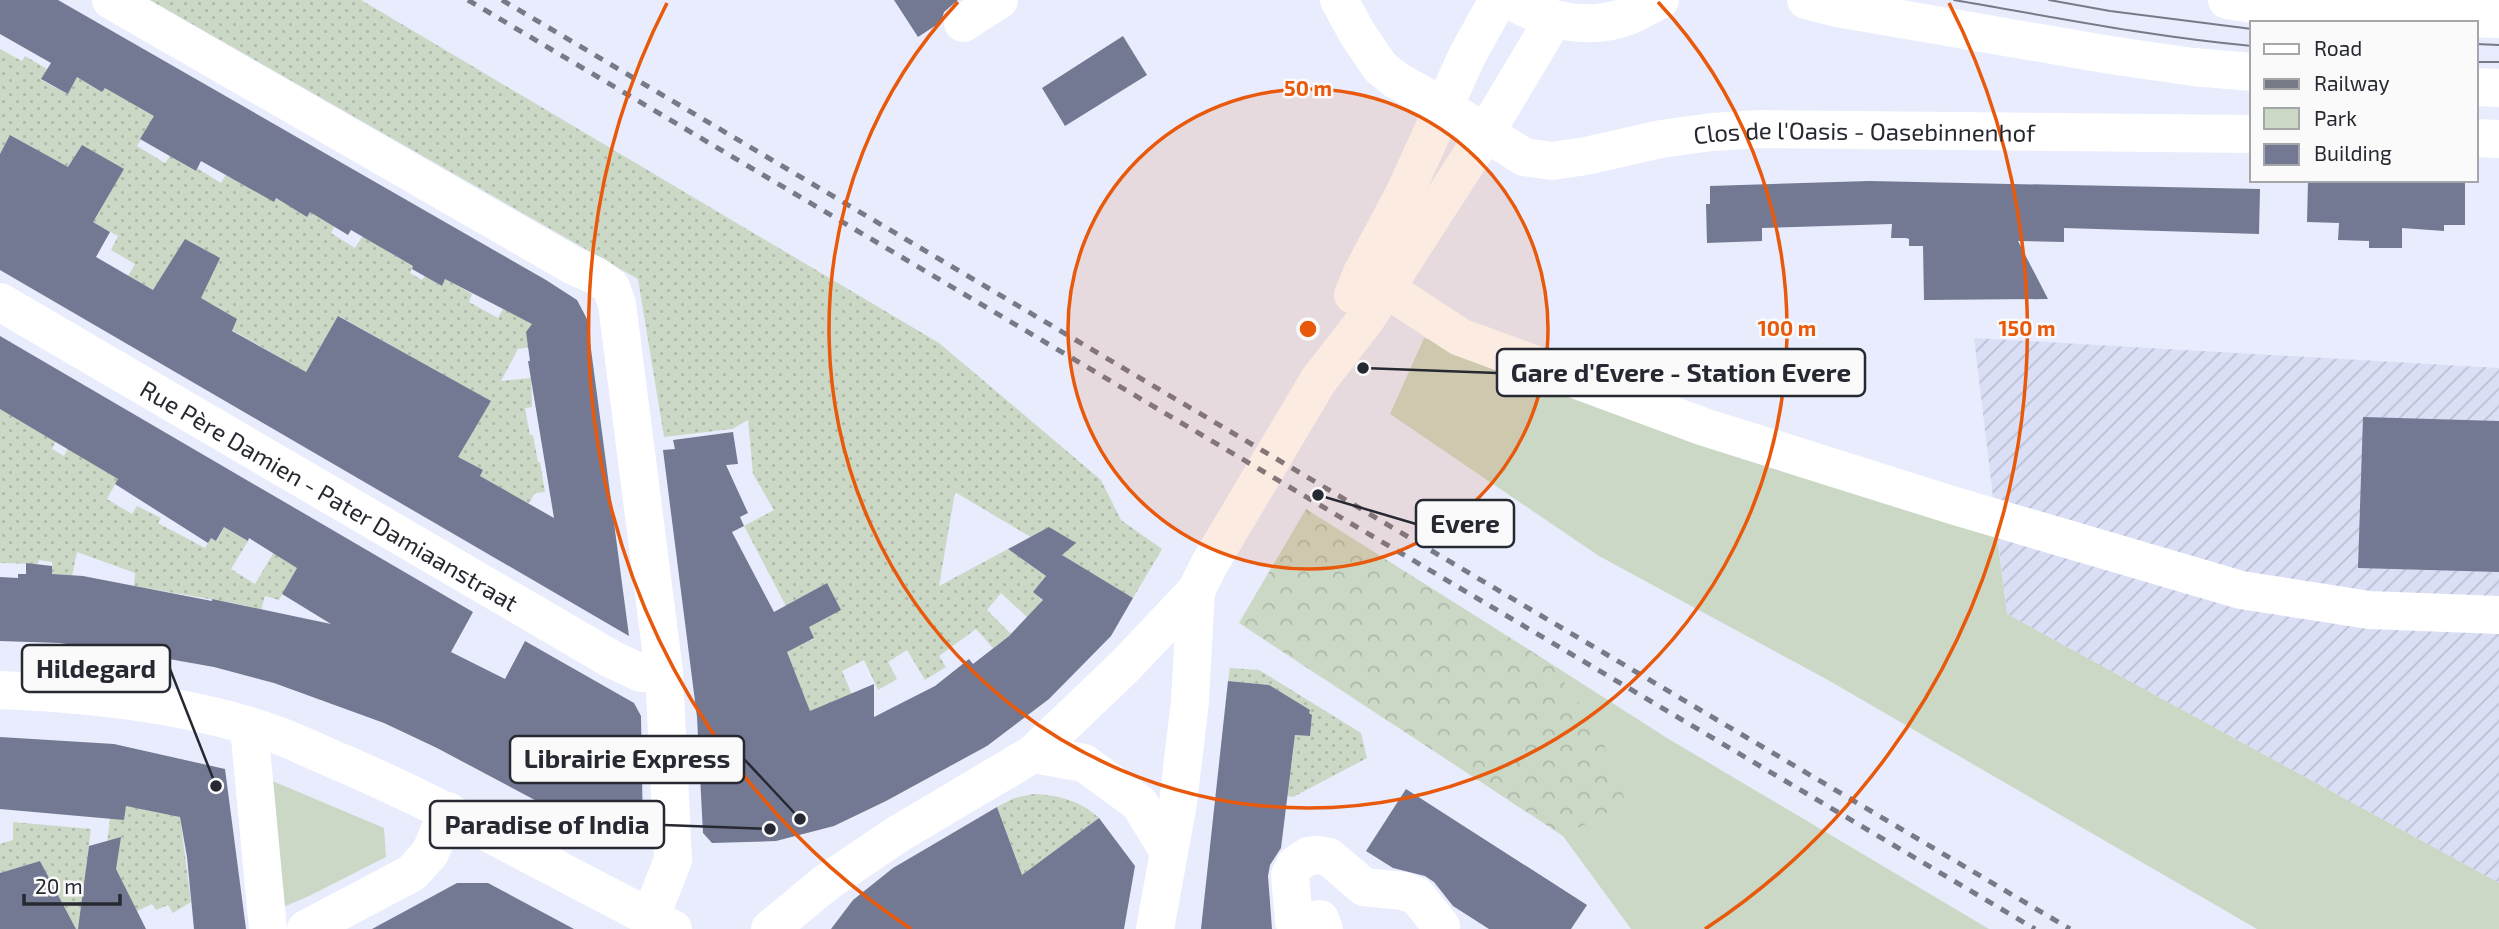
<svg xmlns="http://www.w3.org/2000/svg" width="2499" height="929" font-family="'Exo 2',sans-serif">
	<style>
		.industrial { fill: url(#industrial-furrows) }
		.green { fill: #cbd8c5 }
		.forest { fill: url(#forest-crowns) }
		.garden { fill: url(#garden-dots) }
		.building { fill: #737992 }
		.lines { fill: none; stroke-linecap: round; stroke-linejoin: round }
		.minor { stroke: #fff; stroke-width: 38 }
		.major { stroke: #fff; stroke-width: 38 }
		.tram { stroke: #777a87; stroke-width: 2 }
		.rail { stroke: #777a87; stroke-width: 5; stroke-dasharray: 9 9; stroke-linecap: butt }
		.ring { fill: none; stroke: #e8590c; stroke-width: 3.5 }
		.labels { text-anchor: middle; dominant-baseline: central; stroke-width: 5; stroke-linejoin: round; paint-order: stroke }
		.street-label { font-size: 24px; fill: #262832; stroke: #fafafa }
		.centre { fill: #e8590c; stroke: #fafafa; stroke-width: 3.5 }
		.ring-label { font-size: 21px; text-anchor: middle; font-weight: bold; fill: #e8590c; stroke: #fafafa; stroke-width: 5; stroke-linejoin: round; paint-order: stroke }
		.leader { fill: none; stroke: #262832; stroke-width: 2.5 }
		.callout-dot { fill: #262832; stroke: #fafafa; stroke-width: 2.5 }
		.callout { fill: #fafafa; stroke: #262832; stroke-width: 2.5 }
		.callout-label { font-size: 26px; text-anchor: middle; font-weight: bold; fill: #262832 }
	</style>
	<defs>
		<pattern id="industrial-furrows" width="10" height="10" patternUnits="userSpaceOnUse" patternTransform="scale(1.75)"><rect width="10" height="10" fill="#dadff5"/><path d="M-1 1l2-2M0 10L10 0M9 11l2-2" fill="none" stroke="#bbbfd2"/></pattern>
		<pattern id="forest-crowns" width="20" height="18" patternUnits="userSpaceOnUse" patternTransform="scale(1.75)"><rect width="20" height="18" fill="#cbd8c5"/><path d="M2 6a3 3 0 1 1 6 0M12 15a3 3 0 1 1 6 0" fill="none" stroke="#aeb9aa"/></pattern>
		<pattern id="garden-dots" width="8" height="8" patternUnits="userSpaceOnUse" patternTransform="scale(1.75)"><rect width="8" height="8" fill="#cbd8c5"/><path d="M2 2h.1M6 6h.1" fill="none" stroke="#aeb9aa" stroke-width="1.8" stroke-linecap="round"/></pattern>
	</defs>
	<rect width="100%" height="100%" fill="#e8ecfd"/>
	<!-- industrial -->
	<polygon class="industrial" points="1974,338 2499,368 2499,883 2007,614"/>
	<!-- green -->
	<g class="green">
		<polygon points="1424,338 1994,511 2007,614 2499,883 2499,929 2257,929 1828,680 1599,556 1390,414"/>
		<polygon points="1550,663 1667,738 1989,929 1631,929 1563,836 1625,803"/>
		<polygon points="270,780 384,828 386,857 309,896 274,911"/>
	</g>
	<!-- forest -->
	<polygon class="forest" points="1306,509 1550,663 1598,729 1626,803 1563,836 1239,623"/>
	<!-- garden -->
	<g class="garden">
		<polygon points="150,0 361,0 939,343 1101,480 1121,520 1162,549 1133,598 955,492 939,586 1008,549 1046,576 1034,592 1043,601 1027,617 1001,593 987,610 1011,634 993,648 976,629 939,656 946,667 925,680 907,650 888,662 897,679 878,690 864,660 842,671 861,716 821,739 792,666 775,674 792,636 798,646 814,639 809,627 827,583 786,606 744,526 774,510 753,474 748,420 732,429 664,437 638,279"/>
		<polygon points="0,49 22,61 25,56 47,69 41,80 68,94 77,77 102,91 105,87 155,115 137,146 165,163 170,156 195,171 197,168 221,183 236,158 252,185 307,216 313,206 338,220 331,233 355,248 365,232 391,246 388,252 413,266 410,273 422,280 425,276 441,286 445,279 472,294 469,302 498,318 503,309 533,322 544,345 518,349 501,381 531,378 532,407 525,408 530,435 533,435 538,462 540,462 545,492 535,493 523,513 504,490 480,476 483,470 455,462 490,401 339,316 299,383 281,358 232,330 236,319 212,304 204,318 159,280 153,290 128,276 135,264 111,250 118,236 93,222 0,210 35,149 11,135 0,154"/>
		<polygon points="0,398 59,435 52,449 64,456 68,448 118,479 107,499 132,514 137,506 161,518 158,523 205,548 211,538 217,541 224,527 248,541 231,569 255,584 274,552 298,566 279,600 265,596 260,615 244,605 134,586 135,573 77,552 72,576 52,574 52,562 39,560 38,564 0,563"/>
		<polygon points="1230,668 1259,670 1361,733 1367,758 1293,797 1282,795 1292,764 1295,735 1310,736 1312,715 1309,713 1309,710 1269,685 1228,681"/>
		<polygon points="113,794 180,817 191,902 173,913 168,905 156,910 152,904 99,929 76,929 40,861 0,873 0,844 13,840 13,822 91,829 86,869 106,852"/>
		<path d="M1034,794C1058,795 1081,801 1099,818L1058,849L1074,871L997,883L1006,871L1019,866L997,807L1014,798Z"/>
	</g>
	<!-- building -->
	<g class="building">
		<polygon points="0,0 58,0 546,280 577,300 587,319 629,636 0,270 0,154 10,135 68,167 82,145 124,169 93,222 110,232 96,257 153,290 185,239 220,258 201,298 237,319 232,331 306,372 338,316 491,401 458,457 483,470 480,476 554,518 528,361 530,361 526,332 532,324 445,279 442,286 412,269 413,266 351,230 348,235 310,212 307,217 276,198 274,202 201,161 196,171 140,139 154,116 105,88 102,92 77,77 68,94 41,79 51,63 0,34"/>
		<polygon points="894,0 958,0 944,12 941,22 918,37"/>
		<polygon points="1123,36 1147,75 1065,126 1042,88"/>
		<polygon points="2308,180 2465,182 2465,225 2444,225 2444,231 2402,228 2402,248 2369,248 2369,241 2338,240 2339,223 2307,222"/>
		<polygon points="1869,181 2260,189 2259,234 2064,228 2064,242 2018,241 2048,299 1924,300 1923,246 1909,246 1909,239 1906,238 1891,238 1892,224 1762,228 1762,241 1707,243 1706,204 1710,204 1710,186"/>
		<polygon points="0,336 473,612 451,652 505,679 525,641 634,703 641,716 643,834 634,828 630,835 565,816 437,748 384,723 274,683 214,667 152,656 60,643 0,641 0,577 18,578 18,574 26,574 26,563 52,566 52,574 83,576 212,601 212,599 331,624 282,594 297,568 249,538 248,541 224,527 216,541 211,538 208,543 115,484 118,479 0,409"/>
		<polygon points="2363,417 2499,421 2499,572 2358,568"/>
		<polygon points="733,432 738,464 726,465 748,513 740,517 744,526 732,532 774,612 827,583 841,610 809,627 814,638 787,652 810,711 874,684 874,717 935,686 969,659 973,664 1009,636 1043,600 1033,592 1046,576 1008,549 1049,527 1076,543 1062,555 1133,598 1111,636 1049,699 987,746 886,801 834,826 776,841 712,843 703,833 697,717 663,450 675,449 673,440"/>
		<polygon points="1228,681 1269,685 1310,710 1309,713 1312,715 1310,736 1295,735 1281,848 1270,865 1268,876 1272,929 1201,929"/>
		<polygon points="0,737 114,744 225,769 246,929 194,929 187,857 180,817 126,806 124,820 0,809"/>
		<polygon points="1406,789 1587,905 1571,929 1489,929 1453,906 1434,882 1425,876 1393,868 1366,851"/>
		<polygon points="997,807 1022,875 1099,818 1135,866 1124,929 831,929 853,900 893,868"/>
		<polygon points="121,837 116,869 146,929 78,929 89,846"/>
		<polygon points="40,861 76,929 0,929 0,873"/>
		<polygon points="457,883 488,883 574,929 372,929"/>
	</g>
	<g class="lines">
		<!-- minor -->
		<g class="minor">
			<polyline points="111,0 572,265 596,276 611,287 617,304 664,672 673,860 650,918"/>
			<path id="s1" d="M1339,0L1357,33L1380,67L1396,80L1444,107L1524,157L1552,161L1586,156L1661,139L1712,132L1760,129L2252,134"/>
			<polyline points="963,23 999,0"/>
			<polyline points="2476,138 2499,139"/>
			<polyline points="1362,273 1460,337 1704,427 1955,506 2241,590 2369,610 2499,615"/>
			<polyline points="1353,295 1362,273 1405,192 1468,54 1498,0"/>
			<path id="s2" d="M0,302L611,659L641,673L664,672"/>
			<path d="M0,690C91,694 191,704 277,735C298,743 319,753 340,762C455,811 562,874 673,929"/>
			<polyline points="249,727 268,929"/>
			<polyline points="1033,754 1084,763 1139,803 1168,850"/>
			<polyline points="1320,919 1324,929"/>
			<polyline points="1294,921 1290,875 1295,865 1308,856 1318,855 1329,857 1364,887 1403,891 1417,896 1441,926 1439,929"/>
			<polyline points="306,929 412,873 430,853 448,811"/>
			<polyline points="770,929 827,882 898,834 1033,754 1125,666 1196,591 1209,565 1318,381 1366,319 1485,134 1553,20"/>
			<polyline points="1155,929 1178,803 1190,701 1196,591"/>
		</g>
		<!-- major -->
		<g class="major">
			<path d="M1511,0C1545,22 1591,31 1631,15C1640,11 1650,5 1660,0"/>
			<polyline points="1806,0 1837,8 2110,55 2193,67 2252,72"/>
			<path d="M2227,0C2317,15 2408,17 2499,19"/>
			<polyline points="2476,87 2499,88"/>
		</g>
		<!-- tram -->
		<g class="tram">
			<path d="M1954,0C2053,17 2152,37 2252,46"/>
			<polyline points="2049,0 2110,11 2252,29"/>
			<polyline points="2476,44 2499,45"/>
			<polyline points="2476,62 2499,62"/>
		</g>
		<!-- rail -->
		<g class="rail">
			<polyline points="468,0 2035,929"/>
			<polyline points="502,0 2070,929"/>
		</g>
	</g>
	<!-- distance rings -->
	<circle cx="1308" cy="329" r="240" fill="#e8590c" fill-opacity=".12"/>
	<g class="ring">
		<circle cx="1308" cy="329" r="240"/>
		<path d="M1658 2A479 479 0 1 1 958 2"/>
		<path d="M911 929A719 719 0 0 1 667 3M1949 3A719 719 0 0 1 1705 929"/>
	</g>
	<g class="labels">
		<!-- street labels -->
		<g class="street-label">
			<text stroke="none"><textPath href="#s1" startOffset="592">Clos de l'Oasis - Oasebinnenhof</textPath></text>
			<text stroke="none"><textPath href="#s2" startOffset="382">Rue Père Damien - Pater Damiaanstraat</textPath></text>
		</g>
	</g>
	<circle cx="1308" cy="329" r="10" class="centre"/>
	<g class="ring-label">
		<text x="1308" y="96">50 m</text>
		<text x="1787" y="336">100 m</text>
		<text x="2027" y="336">150 m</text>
	</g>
	<!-- callouts -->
	<path class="leader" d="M1363 368L1497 373M1318 495L1416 524M216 786L170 669M800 819L744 759M770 829L664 825"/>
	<g class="callout-dot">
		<circle cx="1363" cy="368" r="7"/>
		<circle cx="1318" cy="495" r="7"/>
		<circle cx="216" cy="786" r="7"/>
		<circle cx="800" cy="819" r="7"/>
		<circle cx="770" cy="829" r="7"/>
	</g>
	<g class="callout">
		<rect x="1497" y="349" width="368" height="47" rx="7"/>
		<rect x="1416" y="500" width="98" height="47" rx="7"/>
		<rect x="22" y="645" width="148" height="47" rx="7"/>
		<rect x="510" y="736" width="234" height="47" rx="7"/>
		<rect x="430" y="801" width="234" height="47" rx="7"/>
	</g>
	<g class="callout-label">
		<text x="1681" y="382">Gare d'Evere - Station Evere</text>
		<text x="1465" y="533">Evere</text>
		<text x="96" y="678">Hildegard</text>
		<text x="627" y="768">Librairie Express</text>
		<text x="547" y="834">Paradise of India</text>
	</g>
	<!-- legend -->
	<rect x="2250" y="21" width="228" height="161" fill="#fafafa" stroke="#a5a6aa" stroke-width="2"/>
	<rect x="2264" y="44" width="35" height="10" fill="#ffffff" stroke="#a5a6aa" stroke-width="2"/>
	<text x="2314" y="56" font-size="21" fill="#262832">Road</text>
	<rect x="2264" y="79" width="35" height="10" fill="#777a87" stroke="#a5a6aa" stroke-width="2"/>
	<text x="2314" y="91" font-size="21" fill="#262832">Railway</text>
	<rect x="2264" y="108" width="35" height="21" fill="#cbd8c5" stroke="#a5a6aa" stroke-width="2"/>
	<text x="2314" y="126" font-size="21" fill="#262832">Park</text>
	<rect x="2264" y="144" width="35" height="21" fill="#737992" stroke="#a5a6aa" stroke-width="2"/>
	<text x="2314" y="161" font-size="21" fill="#262832">Building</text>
	<!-- scale -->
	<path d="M24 894v10h96v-10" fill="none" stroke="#262832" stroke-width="3.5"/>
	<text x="35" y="894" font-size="21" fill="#262832" stroke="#fafafa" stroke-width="5" paint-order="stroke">20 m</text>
</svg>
